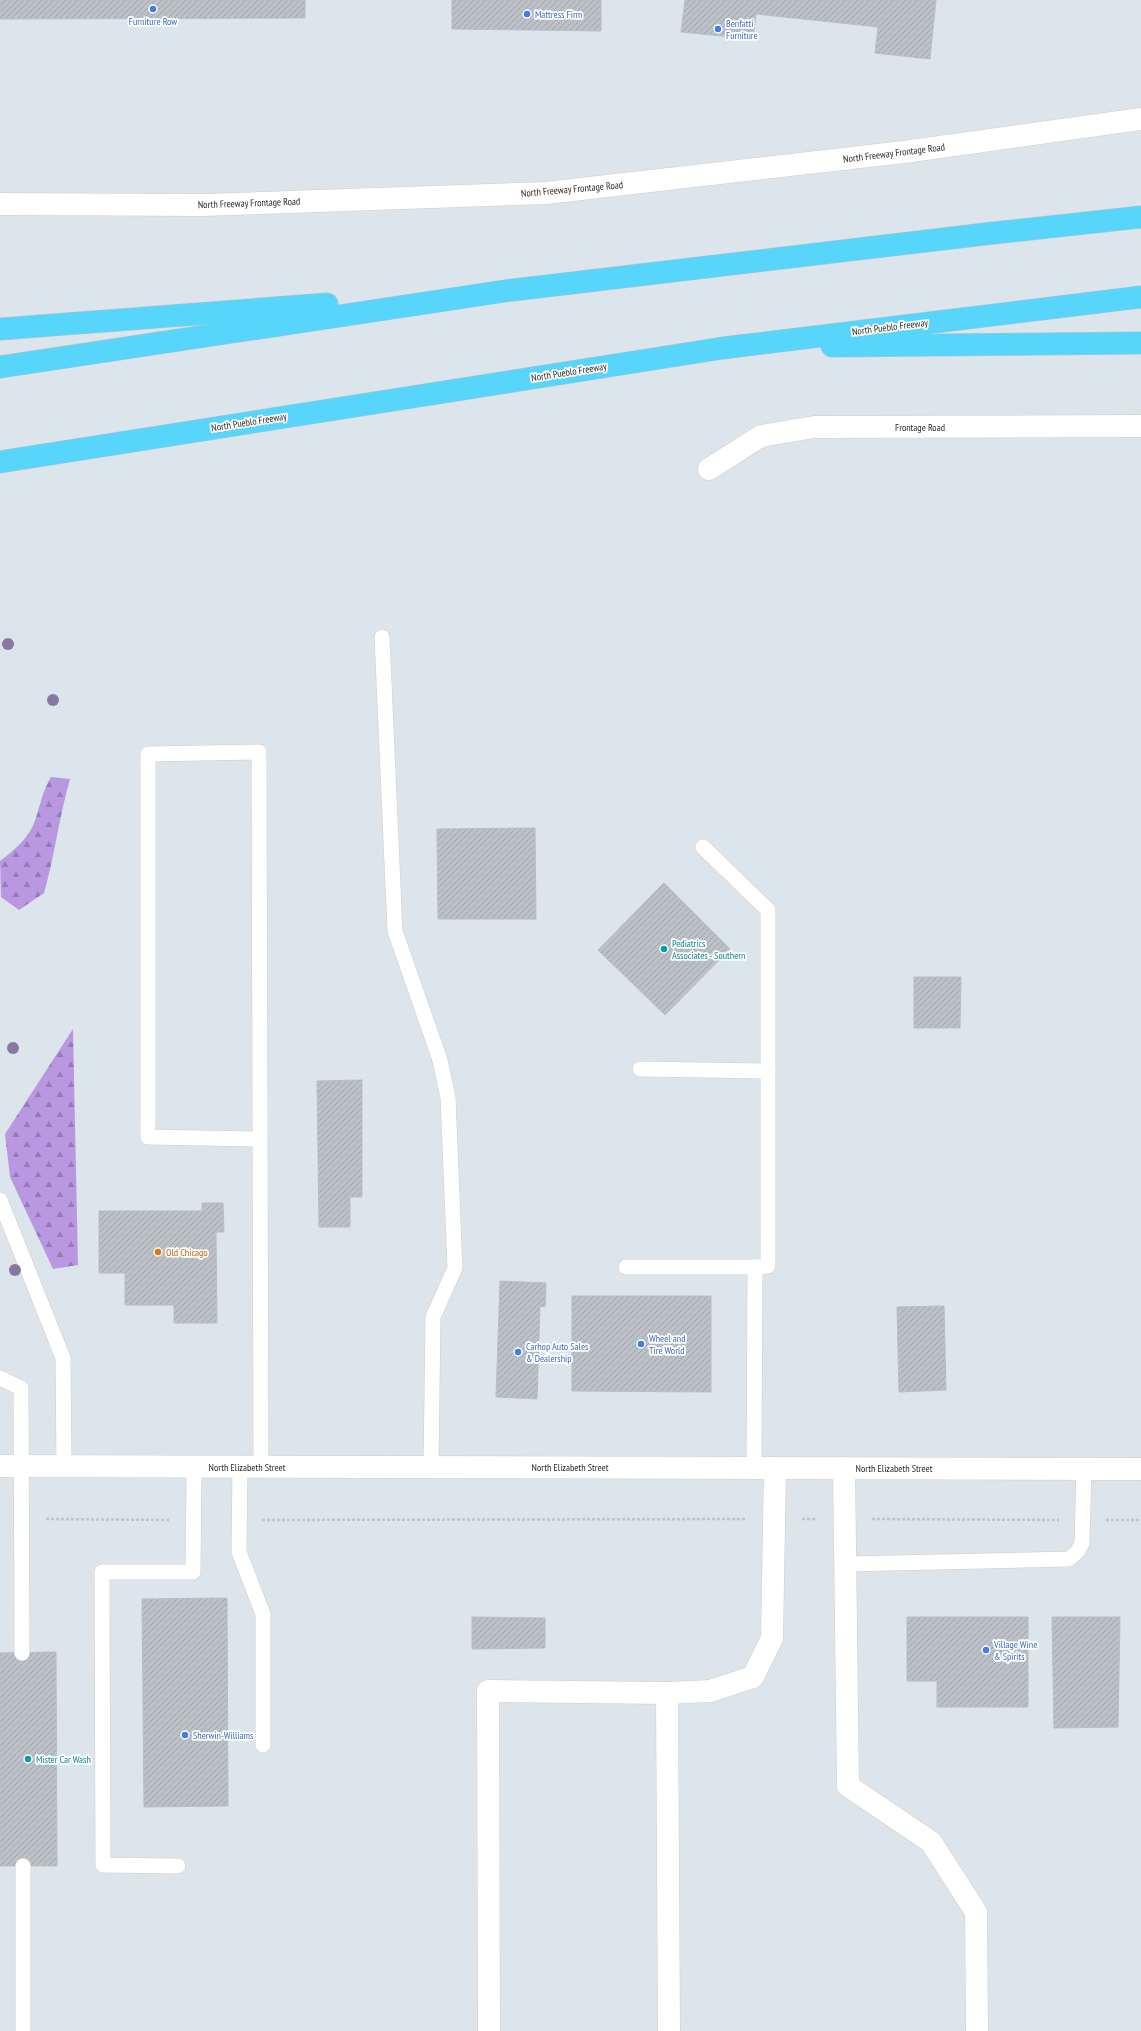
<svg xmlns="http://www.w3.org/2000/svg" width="1141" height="2031" font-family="'PT Sans Narrow',sans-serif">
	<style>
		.forest { fill: url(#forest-firs) }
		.building { fill: url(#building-hatch); stroke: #b5bfc6 }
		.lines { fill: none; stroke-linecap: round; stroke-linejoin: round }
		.service-casing { stroke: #d3cdc4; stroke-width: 16 }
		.minor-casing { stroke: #d3cdc4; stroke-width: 23 }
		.tertiary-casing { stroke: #d3cdc4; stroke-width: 23 }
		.secondary-casing { stroke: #d3cdc4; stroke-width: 23 }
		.motorway-casing { stroke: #c3c3c3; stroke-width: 23 }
		.path { stroke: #c3c3c3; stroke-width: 2.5; stroke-dasharray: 3 2; stroke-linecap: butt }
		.service { stroke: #fff; stroke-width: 15 }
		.minor { stroke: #fff; stroke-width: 22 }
		.tertiary { stroke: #fff; stroke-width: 22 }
		.secondary { stroke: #fff; stroke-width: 22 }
		.motorway { stroke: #57d5fa; stroke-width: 22 }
		.tree { fill: #8976a1 }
		.shop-dot { fill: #3f7fe0; stroke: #fff; stroke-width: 1.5 }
		.culture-dot { fill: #0f9aa8; stroke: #fff; stroke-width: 1.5 }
		.food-dot { fill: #e8710a; stroke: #fff; stroke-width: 1.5 }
		.labels { text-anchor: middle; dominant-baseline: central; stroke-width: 3.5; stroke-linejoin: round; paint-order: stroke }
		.shop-label { font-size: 10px; fill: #366cbe; stroke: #fff; text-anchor: start }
		.street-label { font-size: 10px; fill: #292929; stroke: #fff }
		.culture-label { font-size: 10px; fill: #0d838f; stroke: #fff; text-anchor: start }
		.food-label { font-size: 10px; fill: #c56008; stroke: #fff; text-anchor: start }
	</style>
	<defs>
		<pattern id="forest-firs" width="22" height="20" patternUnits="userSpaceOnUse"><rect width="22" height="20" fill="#b998e1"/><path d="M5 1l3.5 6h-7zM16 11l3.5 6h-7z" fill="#967cb6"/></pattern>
		<pattern id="building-hatch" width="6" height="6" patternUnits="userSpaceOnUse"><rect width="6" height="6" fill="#bbc1c7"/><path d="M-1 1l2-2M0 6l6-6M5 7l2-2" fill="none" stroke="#a1a6ab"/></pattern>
	</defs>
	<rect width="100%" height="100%" fill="#dbe5eb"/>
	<!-- forest -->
	<g class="forest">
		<path d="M51,777L70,779C59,817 55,855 44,893L19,910L1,897L0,861C15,850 30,837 36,818C41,802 42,793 51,777Z"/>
		<polygon points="73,1029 78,1265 53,1269 10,1177 5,1134"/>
	</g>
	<!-- building -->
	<g class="building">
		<polygon points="0,0 305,0 305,18 0,19"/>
		<polygon points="452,0 601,0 601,31 452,29"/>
		<polygon points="685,0 936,0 930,59 875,53 878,27 756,14 753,39 681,32"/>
		<polygon points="535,828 536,919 438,919 437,829"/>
		<polygon points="664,883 730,949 665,1015 598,950"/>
		<polygon points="914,977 961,977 960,1028 914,1028"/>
		<polygon points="362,1080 362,1197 350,1197 350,1227 319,1227 317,1081"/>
		<polygon points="202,1203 223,1203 224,1232 216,1232 217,1323 174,1323 174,1305 125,1305 125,1273 99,1273 99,1211 202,1211"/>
		<polygon points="500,1281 546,1283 545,1307 540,1306 537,1399 496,1397"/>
		<polygon points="572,1296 711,1296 711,1392 572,1391"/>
		<polygon points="944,1306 946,1390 899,1392 897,1307"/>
		<polygon points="227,1598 228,1806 144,1807 142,1599"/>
		<polygon points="472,1617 545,1618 545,1648 472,1649"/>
		<polygon points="907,1617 1028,1617 1028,1707 937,1707 937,1681 907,1681"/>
		<polygon points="1052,1617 1120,1617 1118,1727 1054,1728"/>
		<polygon points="56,1652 57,1866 0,1866 0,1653"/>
	</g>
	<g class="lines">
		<defs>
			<g id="service">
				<polyline points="382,637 395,931 440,1060 448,1098 455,1268 433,1317 431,1467"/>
				<polyline points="703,847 768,910 768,1266 755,1267 754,1468"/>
				<polyline points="640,1069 768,1071"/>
				<polyline points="260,1139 148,1137 148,754 259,752 261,1466"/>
				<polyline points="0,1200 63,1358 64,1466"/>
				<polyline points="626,1267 755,1267"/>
				<polyline points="0,1378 21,1388 22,1653"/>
				<polyline points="240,1467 239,1552 263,1614 263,1745"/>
				<polyline points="845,1564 1069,1559 1078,1551 1082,1543 1084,1469"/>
				<polyline points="178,1866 103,1865 102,1572 193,1572 194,1467"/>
				<polyline points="23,2031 23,1866"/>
			</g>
			<g id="minor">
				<polyline points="709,469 761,436 814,427 1141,426"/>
				<polyline points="844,1468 848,1786 931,1842 976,1912 977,2031"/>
				<polyline points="667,1693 669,2031"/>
				<polyline points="489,2031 488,1691 667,1693 710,1691 753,1677 772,1638 775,1468"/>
			</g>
			<polyline id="tertiary" points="0,204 204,205 546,193 904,152 1141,119"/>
			<polyline id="secondary" points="0,1466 1141,1469"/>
			<g id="motorway">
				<polyline points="0,329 327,304"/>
				<polyline points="832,346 1141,343"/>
				<polyline points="0,367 505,291 985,234 1141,217"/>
				<polyline points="0,462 723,348 1141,297"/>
			</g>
		</defs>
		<!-- service casing -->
		<use href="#service" class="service-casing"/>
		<!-- minor casing -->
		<use href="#minor" class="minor-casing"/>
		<!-- tertiary casing -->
		<use href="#tertiary" class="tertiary-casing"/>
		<!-- secondary casing -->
		<use href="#secondary" class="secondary-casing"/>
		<!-- motorway casing -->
		<use href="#motorway" class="motorway-casing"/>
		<!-- path -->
		<g class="path">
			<polyline points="46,1519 169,1520"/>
			<polyline points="802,1519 817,1519"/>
			<polyline points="872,1519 1059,1520"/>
			<polyline points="262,1520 747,1519"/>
			<polyline points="1106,1520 1141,1520"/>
		</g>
		<!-- service -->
		<use href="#service" class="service"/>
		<!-- minor -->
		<use href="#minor" class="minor"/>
		<!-- tertiary -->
		<use href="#tertiary" class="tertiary"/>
		<!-- secondary -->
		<use href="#secondary" class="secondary"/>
		<!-- motorway -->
		<use href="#motorway" class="motorway"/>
	</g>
	<!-- trees -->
	<g class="tree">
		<circle cx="8" cy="644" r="6"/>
		<circle cx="53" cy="700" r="6"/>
		<circle cx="13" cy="1048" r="6"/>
		<circle cx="15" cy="1270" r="6"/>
	</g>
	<!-- markers -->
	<g class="shop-dot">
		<circle cx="153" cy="9" r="4"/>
		<circle cx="527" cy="14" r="4"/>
		<circle cx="718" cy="29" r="4"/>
		<circle cx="641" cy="1344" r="4"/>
		<circle cx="518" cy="1352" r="4"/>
		<circle cx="986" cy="1650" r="4"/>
		<circle cx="185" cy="1735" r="4"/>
	</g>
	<g class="culture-dot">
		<circle cx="664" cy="949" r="4"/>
		<circle cx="28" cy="1759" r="4"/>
	</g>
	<circle class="food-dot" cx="158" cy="1252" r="4"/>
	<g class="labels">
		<!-- shop labels -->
		<g class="shop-label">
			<text x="535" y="14">Mattress Firm</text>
			<text x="153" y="21" text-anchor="middle">Furniture Row</text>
			<text x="726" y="23">Benfatti<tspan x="726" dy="12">Furniture</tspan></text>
			<text x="649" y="1338">Wheel and<tspan x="649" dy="12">Tire World</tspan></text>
			<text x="526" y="1346">Carhop Auto Sales<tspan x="526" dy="12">&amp; Dealership</tspan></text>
			<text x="994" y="1644">Village Wine<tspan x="994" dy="12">&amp; Spirits</tspan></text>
			<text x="193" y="1735">Sherwin-Williams</text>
		</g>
		<!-- street labels -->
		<g class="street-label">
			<text transform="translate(894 153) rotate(-7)">North Freeway Frontage Road</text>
			<text transform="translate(572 189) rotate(-5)">North Freeway Frontage Road</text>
			<text transform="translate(249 203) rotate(-2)">North Freeway Frontage Road</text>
			<text transform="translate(890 327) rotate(-7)">North Pueblo Freeway</text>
			<text transform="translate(569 372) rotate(-9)">North Pueblo Freeway</text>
			<text transform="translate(249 422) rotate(-9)">North Pueblo Freeway</text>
			<text x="920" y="427">Frontage Road</text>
			<text x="247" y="1467">North Elizabeth Street</text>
			<text x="570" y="1467">North Elizabeth Street</text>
			<text x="894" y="1468">North Elizabeth Street</text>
		</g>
		<!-- culture labels -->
		<g class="culture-label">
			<text x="672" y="943">Pediatrics<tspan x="672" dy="12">Associates - Southern</tspan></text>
			<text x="36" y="1759">Mister Car Wash</text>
		</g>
		<!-- food labels -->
		<g class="food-label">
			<text x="166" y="1252">Old Chicago</text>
		</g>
	</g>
</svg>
